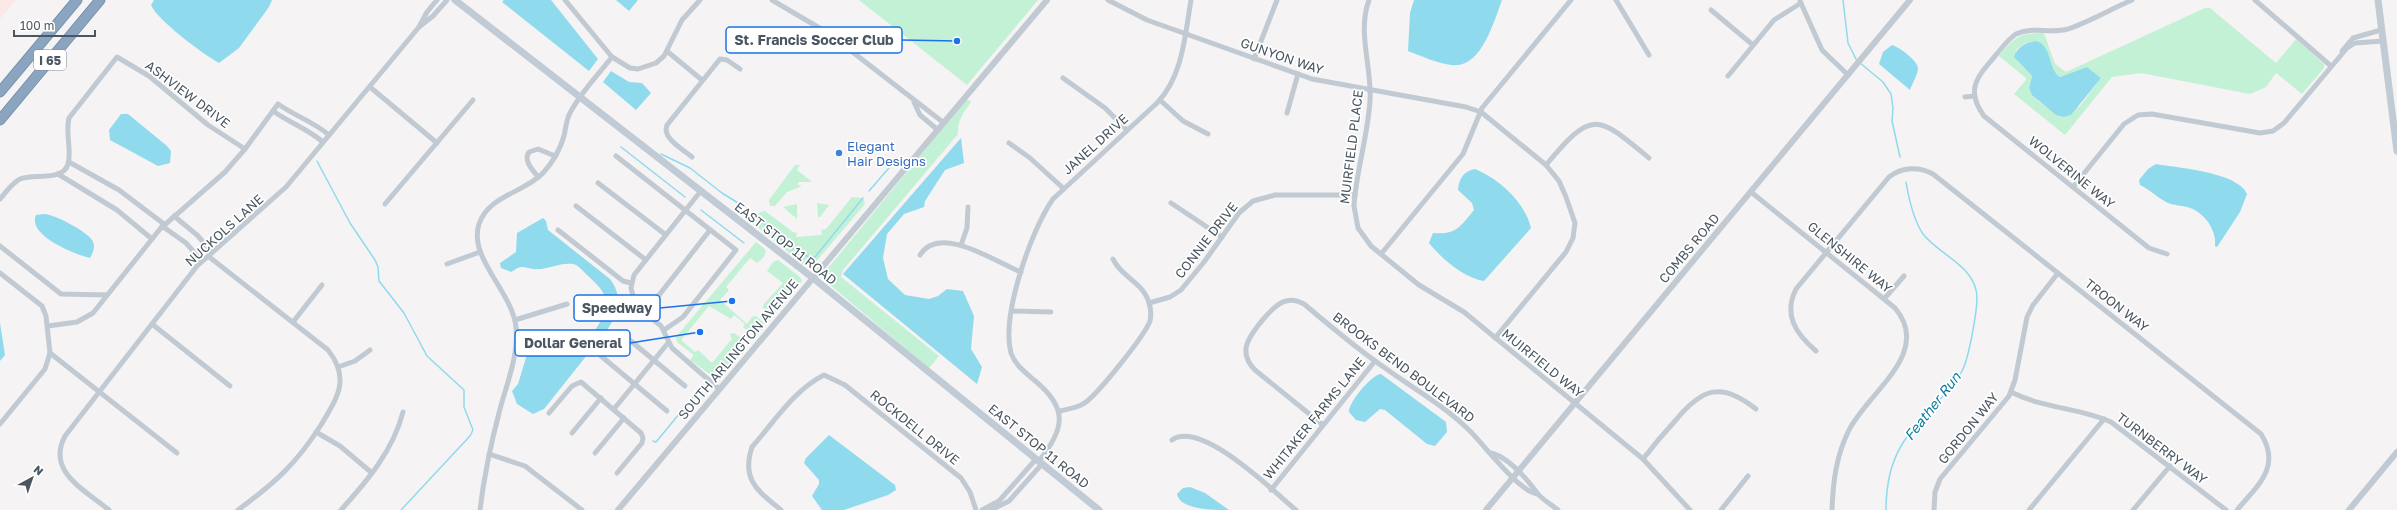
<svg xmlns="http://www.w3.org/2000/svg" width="2397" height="510" font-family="'Golos Text',sans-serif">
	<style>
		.medical { fill: #fce8e6 }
		.green { fill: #c3f1d5; fill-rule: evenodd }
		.water { fill: #90daee }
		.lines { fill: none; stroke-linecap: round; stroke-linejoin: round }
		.stream { stroke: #90daee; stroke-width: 1.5 }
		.motorway-casing { stroke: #7690ad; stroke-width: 11 }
		.minor { stroke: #c1cad2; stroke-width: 5 }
		.tertiary { stroke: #c1cad2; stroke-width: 6 }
		.secondary { stroke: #c1cbd6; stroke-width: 7 }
		.motorway { stroke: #8ba5c1; stroke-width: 9 }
		.shop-dot { fill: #3f7fe0; stroke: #fff; stroke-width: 1.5 }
		.labels { text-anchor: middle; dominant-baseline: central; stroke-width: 3.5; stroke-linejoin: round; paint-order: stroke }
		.shield { fill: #fff; stroke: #808990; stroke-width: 1 }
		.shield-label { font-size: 12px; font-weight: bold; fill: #4a5661 }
		.street-label { font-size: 13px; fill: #4a5661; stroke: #fff }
		.shop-label { font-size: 13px; fill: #366cbe; stroke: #fff; text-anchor: start }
		.water-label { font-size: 14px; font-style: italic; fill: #0c7c9b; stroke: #fff }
		.leader { fill: none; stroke: #1a73e8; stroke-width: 1.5 }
		.callout-dot { fill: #1a73e8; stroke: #fff; stroke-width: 1.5 }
		.callout { fill: #fff; stroke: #1a73e8; stroke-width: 1.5 }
		.callout-label { font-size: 14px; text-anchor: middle; font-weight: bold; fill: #4a5661 }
	</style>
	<rect width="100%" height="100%" fill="#f5f3f3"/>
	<!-- medical -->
	<polygon class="medical" points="0,0 16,0 0,19"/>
	<!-- green -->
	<g class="green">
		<polygon points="859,0 1038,0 967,85"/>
		<path d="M2205,8H2210L2276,63L2296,39L2324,64V68L2302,94L2276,73L2266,87L2250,94L2141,73L2112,77L2065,135L2014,94L2026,80V78L1999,56C2014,38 2019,33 2044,33L2055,64L2066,72ZM2036,41C2054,52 2047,67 2060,77L2087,67L2101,78L2080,106L2061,117L2038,101L2029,88L2032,76L2019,63L2016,50L2024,44Z"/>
		<path d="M967,99L971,102C964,112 957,121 958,134L843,270L841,277L939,356L929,368L829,284L824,277V273Z"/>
		<polygon points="795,165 800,165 797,170 812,182 798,182 798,185 802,186 787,192 775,206 770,206 769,200"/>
		<polygon points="852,197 863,198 865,204 814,264 804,265 756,226 755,217 760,212 765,211 793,232 797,233 796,237 822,235 821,230 826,229"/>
		<polygon points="817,203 829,205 820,217 818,217"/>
		<polygon points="797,204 797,219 783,207"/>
		<path d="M756,242L766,250L764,257L757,263L750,258L726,287L729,290L720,300L747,324L752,317L756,316L764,323L763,329C755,334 750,334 743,327L745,324L734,315L731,319L709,306L681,340L695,352L698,350L712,363L732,339L730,334L733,333C737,335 743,337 744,343C746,353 723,374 715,378L690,360L694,355L677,342L676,337Z"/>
		<polygon points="778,260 800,277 802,281 772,315 763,308 763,305 783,283 767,271 773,262"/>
	</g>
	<!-- water -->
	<g class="water">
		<path d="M154,0H272L269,7L239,48L219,63C204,55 157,20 151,5Z"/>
		<polygon points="504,0 551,0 598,59 589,71 502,2"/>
		<polygon points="616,0 638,0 629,11"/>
		<path d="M1414,0H1502C1494,21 1481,70 1451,65C1437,63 1421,56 1408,51L1410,13Z"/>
		<path d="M2036,41C2053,46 2047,68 2060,77L2087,67L2101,78L2071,115L2063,117L2056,115L2032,95L2029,88L2032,76L2014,57C2018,46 2025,43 2036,41Z"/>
		<path d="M1892,45C1899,47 1917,60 1918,68C1918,74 1912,84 1910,90L1879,64L1883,52Z"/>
		<polygon points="611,71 629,82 642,83 651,93 636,110 603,82"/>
		<polygon points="121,114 128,114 167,146 171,151 170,163 158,166 110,140 109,130"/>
		<polygon points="961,138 964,163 945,170 925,201 924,207 904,214 887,234 883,258 888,279 905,295 929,299 938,296 947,289 963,291 974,316 971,349 982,367 977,384 843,274"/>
		<path d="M2156,164C2178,168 2238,172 2247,194L2240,212L2217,247L2215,246C2217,231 2205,213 2190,208C2182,205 2173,206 2166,202C2157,197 2150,190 2140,185L2139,180L2148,169Z"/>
		<path d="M1475,169C1499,179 1525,202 1531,228L1484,281C1464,278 1442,259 1429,243L1433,233C1456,235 1460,227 1474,210L1472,203L1458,190C1459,178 1464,171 1475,169Z"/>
		<path d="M44,214C54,214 86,231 92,240C96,246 93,253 90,258C74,254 27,235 36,215Z"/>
		<path d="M543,218L546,221L548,230L610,279C623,296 619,313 607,330L544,409L533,414L517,404L512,391L518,384L528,351C546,334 587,361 604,313C611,294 597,285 585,273C581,269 578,265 573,264C561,262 549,269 537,269C532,270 527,267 522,267C518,267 515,270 511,272L501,268L500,263L516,252L517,233Z"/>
		<polygon points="0,323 5,355 0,361"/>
		<path d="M1381,374L1446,422L1447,432L1435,446L1427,444L1385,410L1380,409L1365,422L1356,420L1349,412C1348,403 1372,374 1381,374Z"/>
		<polygon points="829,435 895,485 896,490 888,495 844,510 822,510 812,496 819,484 819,480 804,463 806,458"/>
		<path d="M1190,487L1205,493L1229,510C1213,510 1180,510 1177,494L1183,488Z"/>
	</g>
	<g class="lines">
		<!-- stream -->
		<g class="stream">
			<polyline points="1843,0 1848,43 1857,61"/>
			<polyline points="1860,63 1883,82 1891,94 1893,108 1892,121 1900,157"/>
			<polyline points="621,147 685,197"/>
			<polyline points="661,154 690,168 722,193 746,208"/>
			<polyline points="317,161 350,223 375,260 378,267 379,281 404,313 427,356 464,390 464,407 473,430 470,436 401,510"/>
			<polyline points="869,191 894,162"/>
			<polyline points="701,210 744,243"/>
			<path d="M759,218C769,230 799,259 815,257L863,198"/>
			<polyline points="653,441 656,442 703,385"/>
			<path d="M1886,510C1886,488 1890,465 1901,446C1917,418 1946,399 1962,371C1969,358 1977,312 1977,297C1976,266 1939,255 1923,234C1913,219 1909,200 1906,182"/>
		</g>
		<defs>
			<g id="motorway">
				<polyline points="0,92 77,0"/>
				<polyline points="0,120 100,0"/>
			</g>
		</defs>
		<!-- motorway casing -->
		<use href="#motorway" class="motorway-casing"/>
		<!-- minor -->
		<g class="minor">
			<polyline points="437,0 427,12 419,27 433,16 447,0"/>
			<polyline points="565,0 612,57 630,68 638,69 656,63 664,56 682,20 700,0"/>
			<polyline points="772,0 828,33 944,123"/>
			<polyline points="1108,0 1147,20 1312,79 1466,107 1481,112 1546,165 1559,181 1566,197 1575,223 1573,238 1566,252 1495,338"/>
			<path d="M1369,0C1357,32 1372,67 1370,100C1368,136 1356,171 1354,206L1358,228L1371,246L1419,285L1464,312L1643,459L1690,510"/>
			<polyline points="1616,0 1649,55"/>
			<path d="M2132,0C2111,9 2089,22 2068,29C2051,34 2032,26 2016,34C2008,39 2002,48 1995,56C1977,77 1965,90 1984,116L2149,248L2167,254"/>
			<polyline points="2255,0 2331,66"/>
			<polyline points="1800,1 1822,50 1848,75"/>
			<polyline points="1711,10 1753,45"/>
			<polyline points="2342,51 2353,38 2381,30"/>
			<polyline points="668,52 702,80"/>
			<polyline points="1254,59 1277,0"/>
			<polyline points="1728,76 1774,20 1801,3"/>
			<polyline points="1063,78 1105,108 1127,130"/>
			<polyline points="370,87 437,143"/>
			<polyline points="1965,97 1974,96"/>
			<polyline points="1160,100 1183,121 1208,134"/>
			<polyline points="914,102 920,115 938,130"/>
			<path d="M273,111C290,123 308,129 323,142"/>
			<polyline points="1287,113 1298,74"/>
			<polyline points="1009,143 1030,158 1063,188"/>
			<polyline points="616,156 736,250 683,317 664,330"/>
			<path d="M692,157C684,150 661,138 667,125L720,59L727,60L740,69"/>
			<polyline points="69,162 119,190 164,224"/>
			<path d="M1546,165C1592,110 1596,114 1649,158"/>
			<polyline points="58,174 117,210 152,239"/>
			<path d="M538,177C533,170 523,161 529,152L538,149L555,156"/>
			<polyline points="598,183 666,235"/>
			<polyline points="2073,187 2124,124 2138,115 2152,114 2260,133 2273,131 2284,123 2347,48 2355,43 2383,41"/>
			<polyline points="700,192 634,275 631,288 635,304 661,326 672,348 718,388"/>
			<path d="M1751,192L1895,308C1933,353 1868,392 1849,430C1836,456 1833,482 1832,510"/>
			<path d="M0,199C6,192 12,183 20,179C33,173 63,182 68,164C72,150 65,133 69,118L117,57L149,76L208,125L245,149"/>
			<polyline points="1171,203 1222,237"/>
			<polyline points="385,204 473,100"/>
			<polyline points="576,206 646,260"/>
			<polyline points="174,216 197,235 212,252"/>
			<polyline points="162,226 186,243 202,261"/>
			<polyline points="558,230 623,281 631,283"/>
			<polyline points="961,245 967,228 968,207"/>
			<polyline points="0,246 61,294 107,295"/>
			<polyline points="1381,254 1463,154 1482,108 1571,0"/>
			<path d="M920,255C940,223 997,263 1021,272"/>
			<path d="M208,256L328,350C351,379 337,398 321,425C296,464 276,482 238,510"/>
			<polyline points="447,264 480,252"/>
			<polyline points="0,273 42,306 46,316 50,353 45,369 0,424"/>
			<polyline points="1884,299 1904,276"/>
			<polyline points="1149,303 1170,297 1181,290 1204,262 1239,213 1253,201 1275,195 1355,195"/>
			<polyline points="1012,311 1051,312"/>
			<polyline points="645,313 710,230"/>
			<polyline points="515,320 567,304"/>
			<polyline points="293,322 322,285"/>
			<polyline points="152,324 230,386"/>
			<path d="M48,326L77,322L93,313L160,229L225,172L245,149L278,104C295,116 314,122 329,135"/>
			<polyline points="620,332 685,386"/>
			<path d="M1816,351C1796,334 1783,315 1796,289L1889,177C1902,167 1919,166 1933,174L2261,434C2282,467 2257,486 2237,510"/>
			<polyline points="50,353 177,453"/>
			<polyline points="601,356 667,411"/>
			<polyline points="338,367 355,361 370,350"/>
			<path d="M2011,392C2044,409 2078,407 2111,422L2226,510"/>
			<polyline points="614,409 668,343"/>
			<path d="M1060,411C1067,409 1077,408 1083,404C1096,397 1145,335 1150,321C1151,316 1151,309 1149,303C1144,283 1121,277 1113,259"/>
			<polyline points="549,413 572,386 581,382 641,433 643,438 642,443 617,473"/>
			<path d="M1323,425L1255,370C1249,364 1245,357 1246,348C1248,335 1274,303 1286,301C1293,299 1298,301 1304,304C1330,326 1357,349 1385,368C1414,389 1445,406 1470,431C1484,445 1520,493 1538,494"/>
			<polyline points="316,432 340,446 372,473"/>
			<polyline points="572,433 601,398"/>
			<path d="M1172,440C1201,419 1274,492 1296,510"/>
			<polyline points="595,453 624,418"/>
			<path d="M1491,453C1510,458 1527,479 1538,494C1543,500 1552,505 1558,510"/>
			<polyline points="489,454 525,466 582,510"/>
			<path d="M1643,459C1653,446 1664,433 1675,421C1702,388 1721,381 1756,409"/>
			<path d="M1038,462C1065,429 1069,408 1034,380C1025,372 1015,365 1011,353C1001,316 1031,230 1053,199L1157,103C1183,76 1185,35 1191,0"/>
			<polyline points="1271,490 1375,361"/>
			<path d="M109,510C85,490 46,472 65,436L197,266L286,187L419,27"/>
			<path d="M341,510C367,481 393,451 403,412"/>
			<path d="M480,510C484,476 491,443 500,409C507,383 519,354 516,327C512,291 468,258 479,224C489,195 524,193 543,173C553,162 560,150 564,136C566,128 566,120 570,113C580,93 598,75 612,57"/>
			<path d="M781,510C758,491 741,480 752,447C774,422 794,390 824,375L845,385L961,478L970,492L976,510"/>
			<polyline points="982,510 999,501 1036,459"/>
			<polyline points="991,510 1009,501 1042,464"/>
			<polyline points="1721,510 1748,476"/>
			<polyline points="1934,510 1935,492 1940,479 2009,396 2015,380 2027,317 2033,305 2058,273"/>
			<polyline points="2029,510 2104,419"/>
			<polyline points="2133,510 2170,466"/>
		</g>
		<!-- tertiary -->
		<g class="tertiary">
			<polyline points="618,510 1047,0"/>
			<polyline points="1486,510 1910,0"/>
			<polyline points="2349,510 2397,452"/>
		</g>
		<!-- secondary -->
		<g class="secondary">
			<polyline points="455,0 813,278 1099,510"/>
			<polyline points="2378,0 2397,151"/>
		</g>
		<!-- motorway -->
		<use href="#motorway" class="motorway"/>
	</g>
	<!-- markers -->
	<circle class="shop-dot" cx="839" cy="153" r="4"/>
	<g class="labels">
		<!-- shield labels -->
		<rect class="shield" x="34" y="50" width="32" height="20" rx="3"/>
		<g class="shield-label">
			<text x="50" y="60">I 65</text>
		</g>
		<!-- street labels -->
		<g class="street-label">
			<text transform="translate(1282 56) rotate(19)">GUNYON WAY</text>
			<text transform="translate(188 94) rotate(37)">ASHVIEW DRIVE</text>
			<text transform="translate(1095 144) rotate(-42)">JANEL DRIVE</text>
			<text transform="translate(1351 147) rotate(-83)">MUIRFIELD PLACE</text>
			<text transform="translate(2072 172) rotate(39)">WOLVERINE WAY</text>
			<text transform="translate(224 230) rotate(-42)">NUCKOLS LANE</text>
			<text transform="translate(1206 240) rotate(-52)">CONNIE DRIVE</text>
			<text transform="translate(786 243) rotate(38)">EAST STOP 11 ROAD</text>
			<text transform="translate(1689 248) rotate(-50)">COMBS ROAD</text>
			<text transform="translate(1850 257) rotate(39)">GLENSHIRE WAY</text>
			<text transform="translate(2117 305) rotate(38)">TROON WAY</text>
			<text transform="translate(738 349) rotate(-50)">SOUTH ARLINGTON AVENUE</text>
			<text transform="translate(1543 363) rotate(39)">MUIRFIELD WAY</text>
			<text transform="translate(1404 367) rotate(37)">BROOKS BEND BOULEVARD</text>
			<text transform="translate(1314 418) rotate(-51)">WHITAKER FARMS LANE</text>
			<text transform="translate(915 427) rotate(39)">ROCKDELL DRIVE</text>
			<text transform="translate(1968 428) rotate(-51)">GORDON WAY</text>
			<text transform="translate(1039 446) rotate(39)">EAST STOP 11 ROAD</text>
			<text transform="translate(2162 448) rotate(37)">TURNBERRY WAY</text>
		</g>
		<!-- shop labels -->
		<g class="shop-label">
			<text x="847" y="146">Elegant<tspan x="847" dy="15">Hair Designs</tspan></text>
		</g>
		<!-- water labels -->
		<g class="water-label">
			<text transform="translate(1932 406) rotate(-52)">Feather Run</text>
		</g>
	</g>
	<!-- callouts -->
	<path class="leader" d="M957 41L902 40M732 301L660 308M700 332L630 343"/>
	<g class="callout-dot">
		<circle cx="957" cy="41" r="4"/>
		<circle cx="732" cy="301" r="4"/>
		<circle cx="700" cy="332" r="4"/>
	</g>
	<g class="callout">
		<rect x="726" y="27" width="176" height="26" rx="4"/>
		<rect x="574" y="295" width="86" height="26" rx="4"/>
		<rect x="515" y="330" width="115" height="26" rx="4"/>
	</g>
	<g class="callout-label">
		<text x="814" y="45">St. Francis Soccer Club</text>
		<text x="617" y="313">Speedway</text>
		<text x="573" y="348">Dollar General</text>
	</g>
	<!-- north arrow -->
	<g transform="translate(32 478) rotate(40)" stroke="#ffffff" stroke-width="3" paint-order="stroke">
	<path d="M0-3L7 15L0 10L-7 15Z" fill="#4a5661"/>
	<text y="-6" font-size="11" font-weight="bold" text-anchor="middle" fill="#4a5661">N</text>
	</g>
	<!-- scale -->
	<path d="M14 30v6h81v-6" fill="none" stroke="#4a5661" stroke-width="2"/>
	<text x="20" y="30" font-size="12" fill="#4a5661" stroke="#ffffff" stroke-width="3" paint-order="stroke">100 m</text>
</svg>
